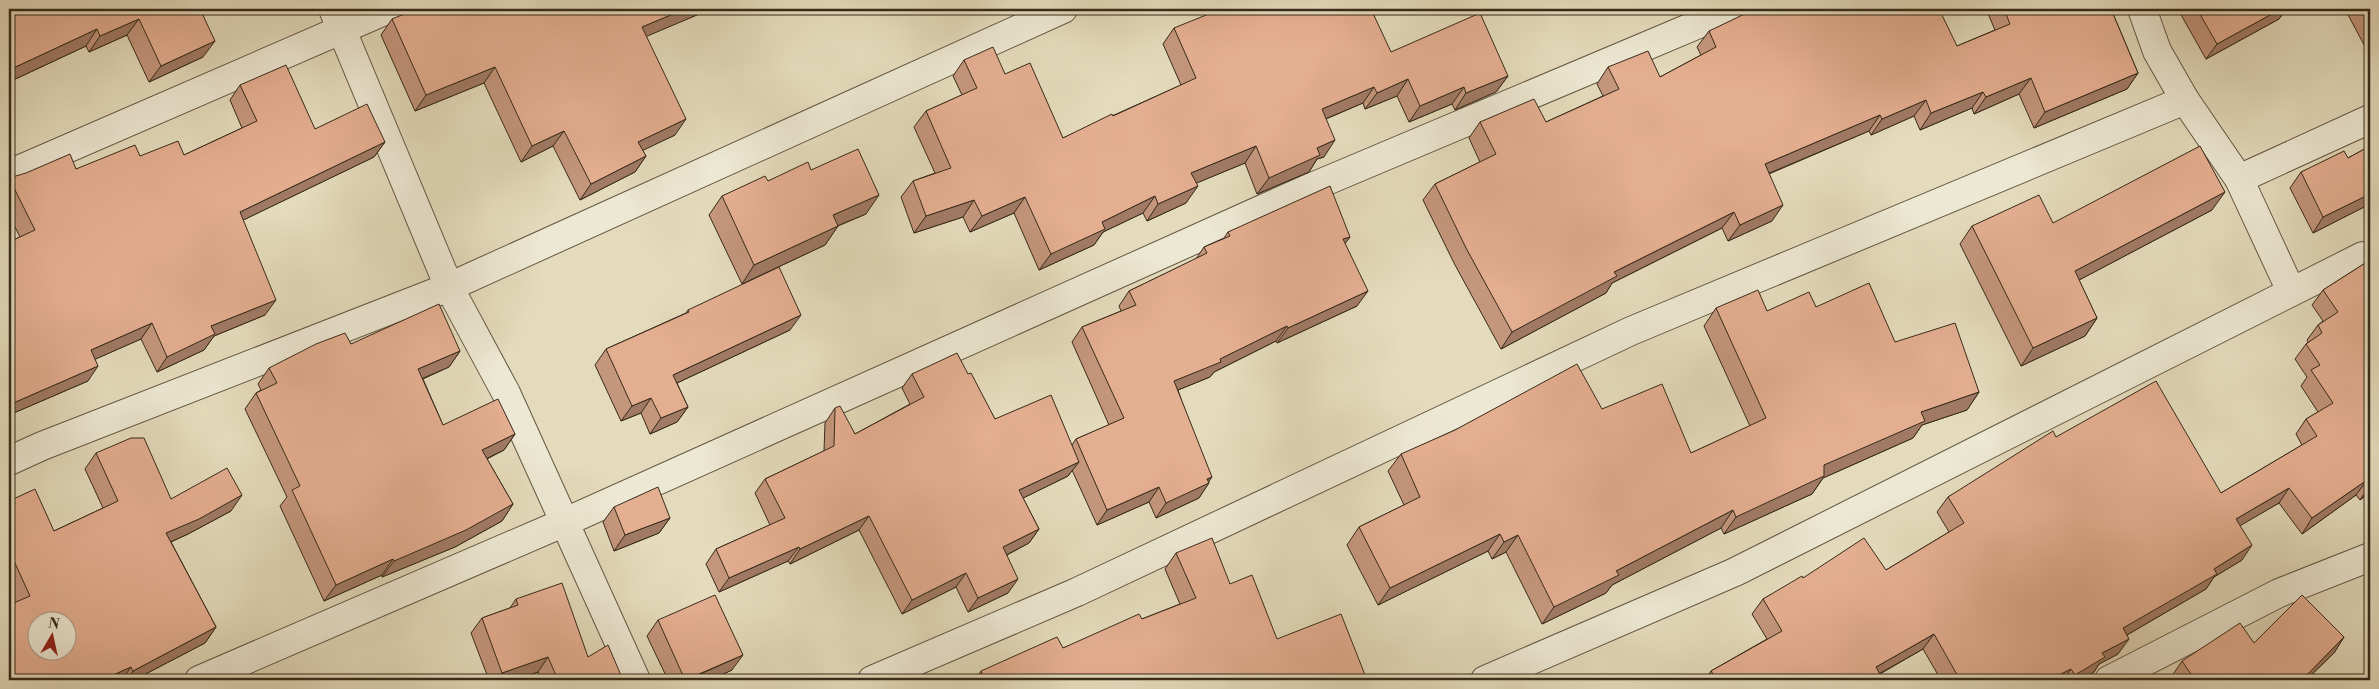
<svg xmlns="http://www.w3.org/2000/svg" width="2379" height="689" font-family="'Libre Bodoni',serif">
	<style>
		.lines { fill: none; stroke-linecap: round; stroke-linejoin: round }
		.minor-casing { stroke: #625642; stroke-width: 30 }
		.minor { stroke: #ede8d3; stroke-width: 28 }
		.wall { fill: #c4967c; stroke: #372a1a }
		.shaded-wall { fill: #a07a65; stroke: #372a1a }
		.building { fill: #e4ae90; stroke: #372a1a; fill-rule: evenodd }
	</style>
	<rect width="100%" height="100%" fill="#e4dbbc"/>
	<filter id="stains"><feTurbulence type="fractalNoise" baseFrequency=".004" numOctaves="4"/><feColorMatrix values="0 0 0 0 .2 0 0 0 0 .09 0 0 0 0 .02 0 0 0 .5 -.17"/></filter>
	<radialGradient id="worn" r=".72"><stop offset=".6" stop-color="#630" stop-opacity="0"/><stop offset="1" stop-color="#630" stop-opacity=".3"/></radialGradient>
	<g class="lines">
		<defs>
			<g id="minor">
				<polyline points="333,9 449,287 506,393 636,680"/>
				<polyline points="2142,9 2157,51 2185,100 2239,179 2291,291"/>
				<polyline points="9,174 389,9"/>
				<polyline points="2239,179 2370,119"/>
				<polyline points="9,461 42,446 449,287 1063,9"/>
				<polyline points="199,680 563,523 1305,190 1734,9"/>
				<polyline points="872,680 1077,592 1631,331 2185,100"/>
				<polyline points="1485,680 1735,572 2363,256 2370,263"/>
				<polyline points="2109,680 2279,593 2370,557"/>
			</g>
		</defs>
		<!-- minor casing -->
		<use href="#minor" class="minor-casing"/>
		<!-- minor -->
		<use href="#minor" class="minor"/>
	</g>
	<!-- wall -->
	<g class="wall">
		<polygon points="9,9 200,9 203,57 149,82 127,35 89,52 86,46 9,82"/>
		<polygon points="494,9 711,9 646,36 675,135 642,150 646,156 635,172 580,200 553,146 521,162 484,83 415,111 381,35 392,19 445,10 489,11"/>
		<polygon points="1986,9 2111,9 2138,73 2127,89 2034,128 2019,94 1974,114 1972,108 1920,130 1914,116 1871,135 1869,131 1769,174 1772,221 1728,241 1722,228 1612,283 1606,293 1501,349 1455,265 1423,200 1435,184 1480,162 1469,138 1480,122 1546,122 1603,96 1597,84 1608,67 1660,77 1701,55 1697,47 1709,31 1957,46 1995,30"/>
		<polygon points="2183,9 2286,9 2279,19 2206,59 2180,13"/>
		<polygon points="2345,9 2370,9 2370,56"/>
		<polygon points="1174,28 1391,52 1508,76 1496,92 1455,110 1452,104 1409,122 1397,96 1365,109 1363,103 1326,119 1324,157 1317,159 1309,172 1257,194 1245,163 1196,183 1186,203 1147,221 1143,213 1103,232 1094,245 1039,270 1014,213 970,232 963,217 914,233 901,197 913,181 935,173 914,127 926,111 962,95 953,76 964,60 1005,74 1063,138 1181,85 1163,44"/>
		<polygon points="240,85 315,129 385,142 374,157 243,220 265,315 214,336 204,350 157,372 141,339 95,359 88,381 9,415 9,242 20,237 9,215 9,178 76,169 140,156 184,155 242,128 230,100"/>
		<polygon points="2370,146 2370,204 2313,233 2290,188 2301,172 2348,158"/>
		<polygon points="811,170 866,214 838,226 825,245 742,284 709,215 722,196 768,181"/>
		<polygon points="2212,210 2079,280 2097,318 2085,336 2021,366 1960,244 1972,226 2053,223"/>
		<polygon points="1228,232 1350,237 1345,243 1357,306 1277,343 1276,341 1214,372 1210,377 1178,390 1209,482 1199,498 1156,518 1149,502 1097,525 1072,470 1068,476 1023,498 1039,529 1029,543 1007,555 1008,593 968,612 956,587 902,614 859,530 790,564 788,561 719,592 706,564 716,549 770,525 755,493 765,479 824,451 825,423 835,408 855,434 910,404 902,388 912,374 968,374 995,419 1072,445 1076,439 1109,425 1072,342 1082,327 1121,311 1119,306 1129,291 1196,259 1204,247 1224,238"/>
		<polygon points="2370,260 2370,492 2360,500 2356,495 2302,534 2279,503 2240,525 2242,560 2214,577 2206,589 2127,635 2118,654 2099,664 2094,672 2080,680 1941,680 1923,649 1880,674 1884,680 1705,680 1711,671 1767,639 1752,614 1763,599 1803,578 1886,570 1949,532 1937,512 1948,497 2056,437 2221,493 2302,445 2296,434 2306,419 2318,412 2301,386 2307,377 2295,359 2306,344 2308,342 2307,340 2318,325 2323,321 2312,305 2323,290"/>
		<polygon points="1816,307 1895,342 1979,392 1967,410 1922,425 1913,438 1823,478 1812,494 1724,534 1721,528 1612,585 1606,593 1542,624 1506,552 1492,559 1488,551 1378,605 1347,545 1359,527 1404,505 1388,471 1401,454 1602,409 1691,453 1750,426 1704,326 1716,308 1767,311"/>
		<polygon points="688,310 790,330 677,383 688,407 677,422 650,434 641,413 621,421 595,365 606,349 686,313"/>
		<polygon points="351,344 460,351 449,367 423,379 443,425 515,434 504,450 487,459 513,504 502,521 455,547 382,577 382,575 324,601 280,506 287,497 245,409 256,393 261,390 258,384 269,368"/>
		<polygon points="96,453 171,499 231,511 188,534 171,542 216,627 205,643 134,680 9,680 14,602 9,590 9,501 54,531 103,508 85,469"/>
		<polygon points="614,507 670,518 659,533 614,551 603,522"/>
		<polygon points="1176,553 1230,584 1277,639 1063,648 1142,619 1180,604 1165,569"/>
		<polygon points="516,599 588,657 623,680 542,680 538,672 514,680 489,680 471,633 482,618 510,608"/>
		<polygon points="658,620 732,670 710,680 668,680 647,636"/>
		<polygon points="2344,637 2334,653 2306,680 2174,680 2172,676 2182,661 2254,643"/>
		<polygon points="981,671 985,680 975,680"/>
	</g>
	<!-- shaded-wall -->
	<g class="shaded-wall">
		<polygon points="685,9 711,9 631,43 642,27"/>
		<polygon points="2281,9 2286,9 2279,19 2206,59 2217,44"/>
		<polygon points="139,19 127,35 89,52 100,36"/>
		<polygon points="97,29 86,46 9,82 9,70"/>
		<polygon points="215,41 203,57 149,82 161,66"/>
		<polygon points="495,67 484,83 415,111 426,95"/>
		<polygon points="2138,73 2127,89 2034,128 2045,112"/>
		<polygon points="1508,76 1496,92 1455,110 1466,93"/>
		<polygon points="2031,78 2019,94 1974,114 1986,97"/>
		<polygon points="1408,79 1397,96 1365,109 1377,93"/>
		<polygon points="1374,87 1363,103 1311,125 1322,109"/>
		<polygon points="1464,87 1452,104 1409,122 1420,106"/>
		<polygon points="1983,92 1972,108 1920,130 1931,113"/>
		<polygon points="1926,100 1914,116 1871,135 1882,119"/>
		<polygon points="1880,115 1869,131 1753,180 1765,164"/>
		<polygon points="686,119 675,135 627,158 638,142"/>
		<polygon points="564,131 553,146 521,162 532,146"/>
		<polygon points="1335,140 1324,157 1317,159 1309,172 1257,194 1269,178 1317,148"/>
		<polygon points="385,142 374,157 229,227 240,212"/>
		<polygon points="1256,146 1245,163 1180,190 1191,173"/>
		<polygon points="646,156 635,172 580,200 591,184"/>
		<polygon points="1198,186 1186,203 1147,221 1158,204"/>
		<polygon points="2225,192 2212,210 2062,289 2075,271"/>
		<polygon points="2370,194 2370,204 2313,233 2323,217"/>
		<polygon points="879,195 866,214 820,233 833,215"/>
		<polygon points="1155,196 1143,213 1103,232 1094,245 1039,270 1051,254 1102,222"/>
		<polygon points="1025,197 1014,213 970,232 982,216"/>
		<polygon points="974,200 963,217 914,233 926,216"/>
		<polygon points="1783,205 1772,221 1728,241 1740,225"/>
		<polygon points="1734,212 1722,228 1612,283 1606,293 1501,349 1512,332 1614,272"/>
		<polygon points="838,226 825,245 742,284 754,265"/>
		<polygon points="1350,237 1339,252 1343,239"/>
		<polygon points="1368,291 1357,306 1277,343 1288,328"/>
		<polygon points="276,300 265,315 214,336 204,350 157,372 167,357 211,326"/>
		<polygon points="801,315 790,330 662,390 673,375"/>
		<polygon points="2097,318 2085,336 2021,366 2033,348"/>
		<polygon points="152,323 141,339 80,366 91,350"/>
		<polygon points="1287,326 1276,341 1214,372 1210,377 1163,396 1174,381"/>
		<polygon points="460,351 449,367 407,385 418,369"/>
		<polygon points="98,366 88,381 9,415 9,406 11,404"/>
		<polygon points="1979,392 1967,410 1922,425 1913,438 1823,478 1812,494 1724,534 1736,517 1824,465 1921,412"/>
		<polygon points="651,398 641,413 621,421 632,406"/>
		<polygon points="688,407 677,422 650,434 661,418"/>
		<polygon points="515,434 504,450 471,466 482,450"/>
		<polygon points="1079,462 1068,476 1009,505 1019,490"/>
		<polygon points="1212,477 1207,484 1209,483 1199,498 1156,518 1166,503"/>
		<polygon points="2367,480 2356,495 2302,534 2312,518"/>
		<polygon points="2370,485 2370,492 2360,500"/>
		<polygon points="1159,487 1149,502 1097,525 1107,510"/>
		<polygon points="2289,488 2279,503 2226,534 2236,519"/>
		<polygon points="242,495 231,511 188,534 155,549 166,533"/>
		<polygon points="513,504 502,521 455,547 382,577 394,561"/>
		<polygon points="1733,510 1721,528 1612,585 1606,593 1542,624 1554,607 1616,571"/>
		<polygon points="869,516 859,530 790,564 800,549"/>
		<polygon points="670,518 659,533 614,551 625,535"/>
		<polygon points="1039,529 1029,543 993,562 1003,547"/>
		<polygon points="1500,534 1488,551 1378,605 1390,588"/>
		<polygon points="1518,535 1506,552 1492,559 1504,542"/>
		<polygon points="2252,545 2242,560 2214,577 2206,589 2113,643 2123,628 2214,569"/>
		<polygon points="799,547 788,561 719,592 729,578"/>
		<polygon points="393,559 382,575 324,601 336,585"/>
		<polygon points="966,573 956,587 902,614 912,600"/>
		<polygon points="1018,579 1008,593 968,612 978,598"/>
		<polygon points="216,627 205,643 134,680 126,680 133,671"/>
		<polygon points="1934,634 1923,649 1868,680 1876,667"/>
		<polygon points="2344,637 2334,653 2306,680 2302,680"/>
		<polygon points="2129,639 2118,654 2099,664 2094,672 2080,680 2071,680 2075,675 2102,653"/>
		<polygon points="743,655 732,670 710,680 687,680"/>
		<polygon points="548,657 538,672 514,680 497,680 502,673"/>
		<polygon points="131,667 122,680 102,680"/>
		<polygon points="2071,669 2063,680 2049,680"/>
	</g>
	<!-- building -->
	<g class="building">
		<polygon points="9,9 200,9 215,41 161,66 139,19 100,36 97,29 9,70"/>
		<polygon points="416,9 444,9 445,10 449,9 488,9 489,11 494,9 685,9 642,27 686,119 638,142 646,156 591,184 564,131 532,146 495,67 426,95 392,19"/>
		<polygon points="1221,9 1371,9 1391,52 1480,13 1508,76 1466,93 1464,87 1420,106 1408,79 1377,93 1374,87 1322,109 1335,140 1317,148 1320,155 1269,178 1256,146 1191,173 1198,186 1158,204 1155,196 1102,222 1105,229 1051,254 1025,197 982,216 974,200 926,216 913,181 951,168 926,111 977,88 964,60 993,47 1005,74 1030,63 1063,138 1112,114 1113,116 1196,78 1174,28"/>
		<polygon points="1755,9 1939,9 1957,46 2010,24 2004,9 2111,9 2138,73 2045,112 2031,78 1986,97 1983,92 1931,113 1926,100 1882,119 1880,115 1765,164 1783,205 1740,225 1734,212 1614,272 1617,276 1512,332 1466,248 1435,184 1496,154 1480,122 1534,99 1546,122 1619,89 1608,67 1648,51 1660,77 1716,47 1709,31"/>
		<polygon points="2197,9 2281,9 2217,44"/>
		<polygon points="2364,9 2370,9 2370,21"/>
		<polygon points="286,65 315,129 367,104 385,142 240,212 276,300 211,326 215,334 167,357 152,323 91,350 98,366 11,404 9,399 9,242 35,230 9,178 26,173 70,154 76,169 135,145 140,156 178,141 184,155 257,121 240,85"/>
		<polygon points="2200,146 2225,192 2075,271 2097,318 2033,348 1972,226 2039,195 2053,223"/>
		<polygon points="2370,146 2370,194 2323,217 2301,172 2344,151 2348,158"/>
		<polygon points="858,149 879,195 833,215 838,226 754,265 722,196 765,176 768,181 808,162 811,170"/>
		<polygon points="1330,186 1350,237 1343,239 1368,291 1288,328 1287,326 1220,359 1221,362 1174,381 1212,477 1207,479 1209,483 1166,503 1159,487 1107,510 1076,439 1124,418 1082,327 1136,305 1129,291 1207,253 1204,247 1230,236 1228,232"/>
		<polygon points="2370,260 2370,484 2367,480 2312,518 2289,488 2236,519 2252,545 2214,569 2217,574 2123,628 2129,639 2102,653 2105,657 2075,675 2071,669 2049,680 1960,680 1934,634 1876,667 1883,680 1717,680 1711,671 1782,631 1763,599 1802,576 1803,578 1864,538 1886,570 1964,523 1948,497 2053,431 2056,437 2156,381 2221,493 2317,436 2306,419 2333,403 2311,370 2320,365 2306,344 2322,333 2318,325 2338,312 2323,290"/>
		<polygon points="779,267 801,315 673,375 688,407 661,418 651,398 632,406 606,349 689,312 688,310"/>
		<polygon points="1869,283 1895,342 1955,323 1979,392 1921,412 1925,421 1824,465 1824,476 1736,517 1733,510 1616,571 1619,575 1554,607 1518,535 1504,542 1500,534 1390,588 1359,527 1420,497 1401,454 1455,430 1577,364 1602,409 1662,384 1691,453 1766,418 1716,308 1758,290 1767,311 1809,292 1816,307"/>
		<polygon points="439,304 460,351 418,369 443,425 498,399 515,434 482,450 513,504 466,530 394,561 393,559 336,585 292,490 300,486 256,393 277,383 269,368 316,344 345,333 351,344"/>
		<polygon points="957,353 968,374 971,373 995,419 1051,395 1079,462 1019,490 1039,529 1003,547 1018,579 978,598 966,573 912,600 869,516 800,549 799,547 729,578 716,549 785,518 765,479 834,446 835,408 840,406 855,434 924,397 912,374"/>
		<path d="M131,438H144L171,499L227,468L242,495L199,519L166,533L216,627L133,671L131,667L102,680H9V605L30,596L9,550V501L35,489L54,531L118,501L96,453ZM38,622H68V652H38Z"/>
		<polygon points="658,487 670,518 625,535 614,507"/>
		<polygon points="1212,538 1230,584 1252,575 1277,639 1341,614 1367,680 985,680 981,671 1057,637 1063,648 1139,614 1142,619 1196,598 1176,553"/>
		<polygon points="562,583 588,657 608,645 623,680 558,680 548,657 502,673 482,618 518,605 516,599"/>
		<polygon points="715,595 743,655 685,680 658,620"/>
		<polygon points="2302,595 2344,637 2302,680 2234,680 2229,675 2222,680 2195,680 2182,661 2240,623 2254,643"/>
	</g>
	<!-- margin -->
	<rect width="2379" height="689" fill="none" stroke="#e4dbbc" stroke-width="30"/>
	<rect x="10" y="10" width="2359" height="669" fill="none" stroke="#372a1a" stroke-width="2.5"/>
	<rect x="15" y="15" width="2349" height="659" fill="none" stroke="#372a1a"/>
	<!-- north arrow -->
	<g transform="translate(52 636) rotate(9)"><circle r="24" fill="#ede8d3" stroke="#a49c89"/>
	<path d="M0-4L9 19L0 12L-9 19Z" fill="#8f2418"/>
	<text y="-8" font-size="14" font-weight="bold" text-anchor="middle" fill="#372a1a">N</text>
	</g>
	<rect width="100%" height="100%" filter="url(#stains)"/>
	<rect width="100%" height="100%" fill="url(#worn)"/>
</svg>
